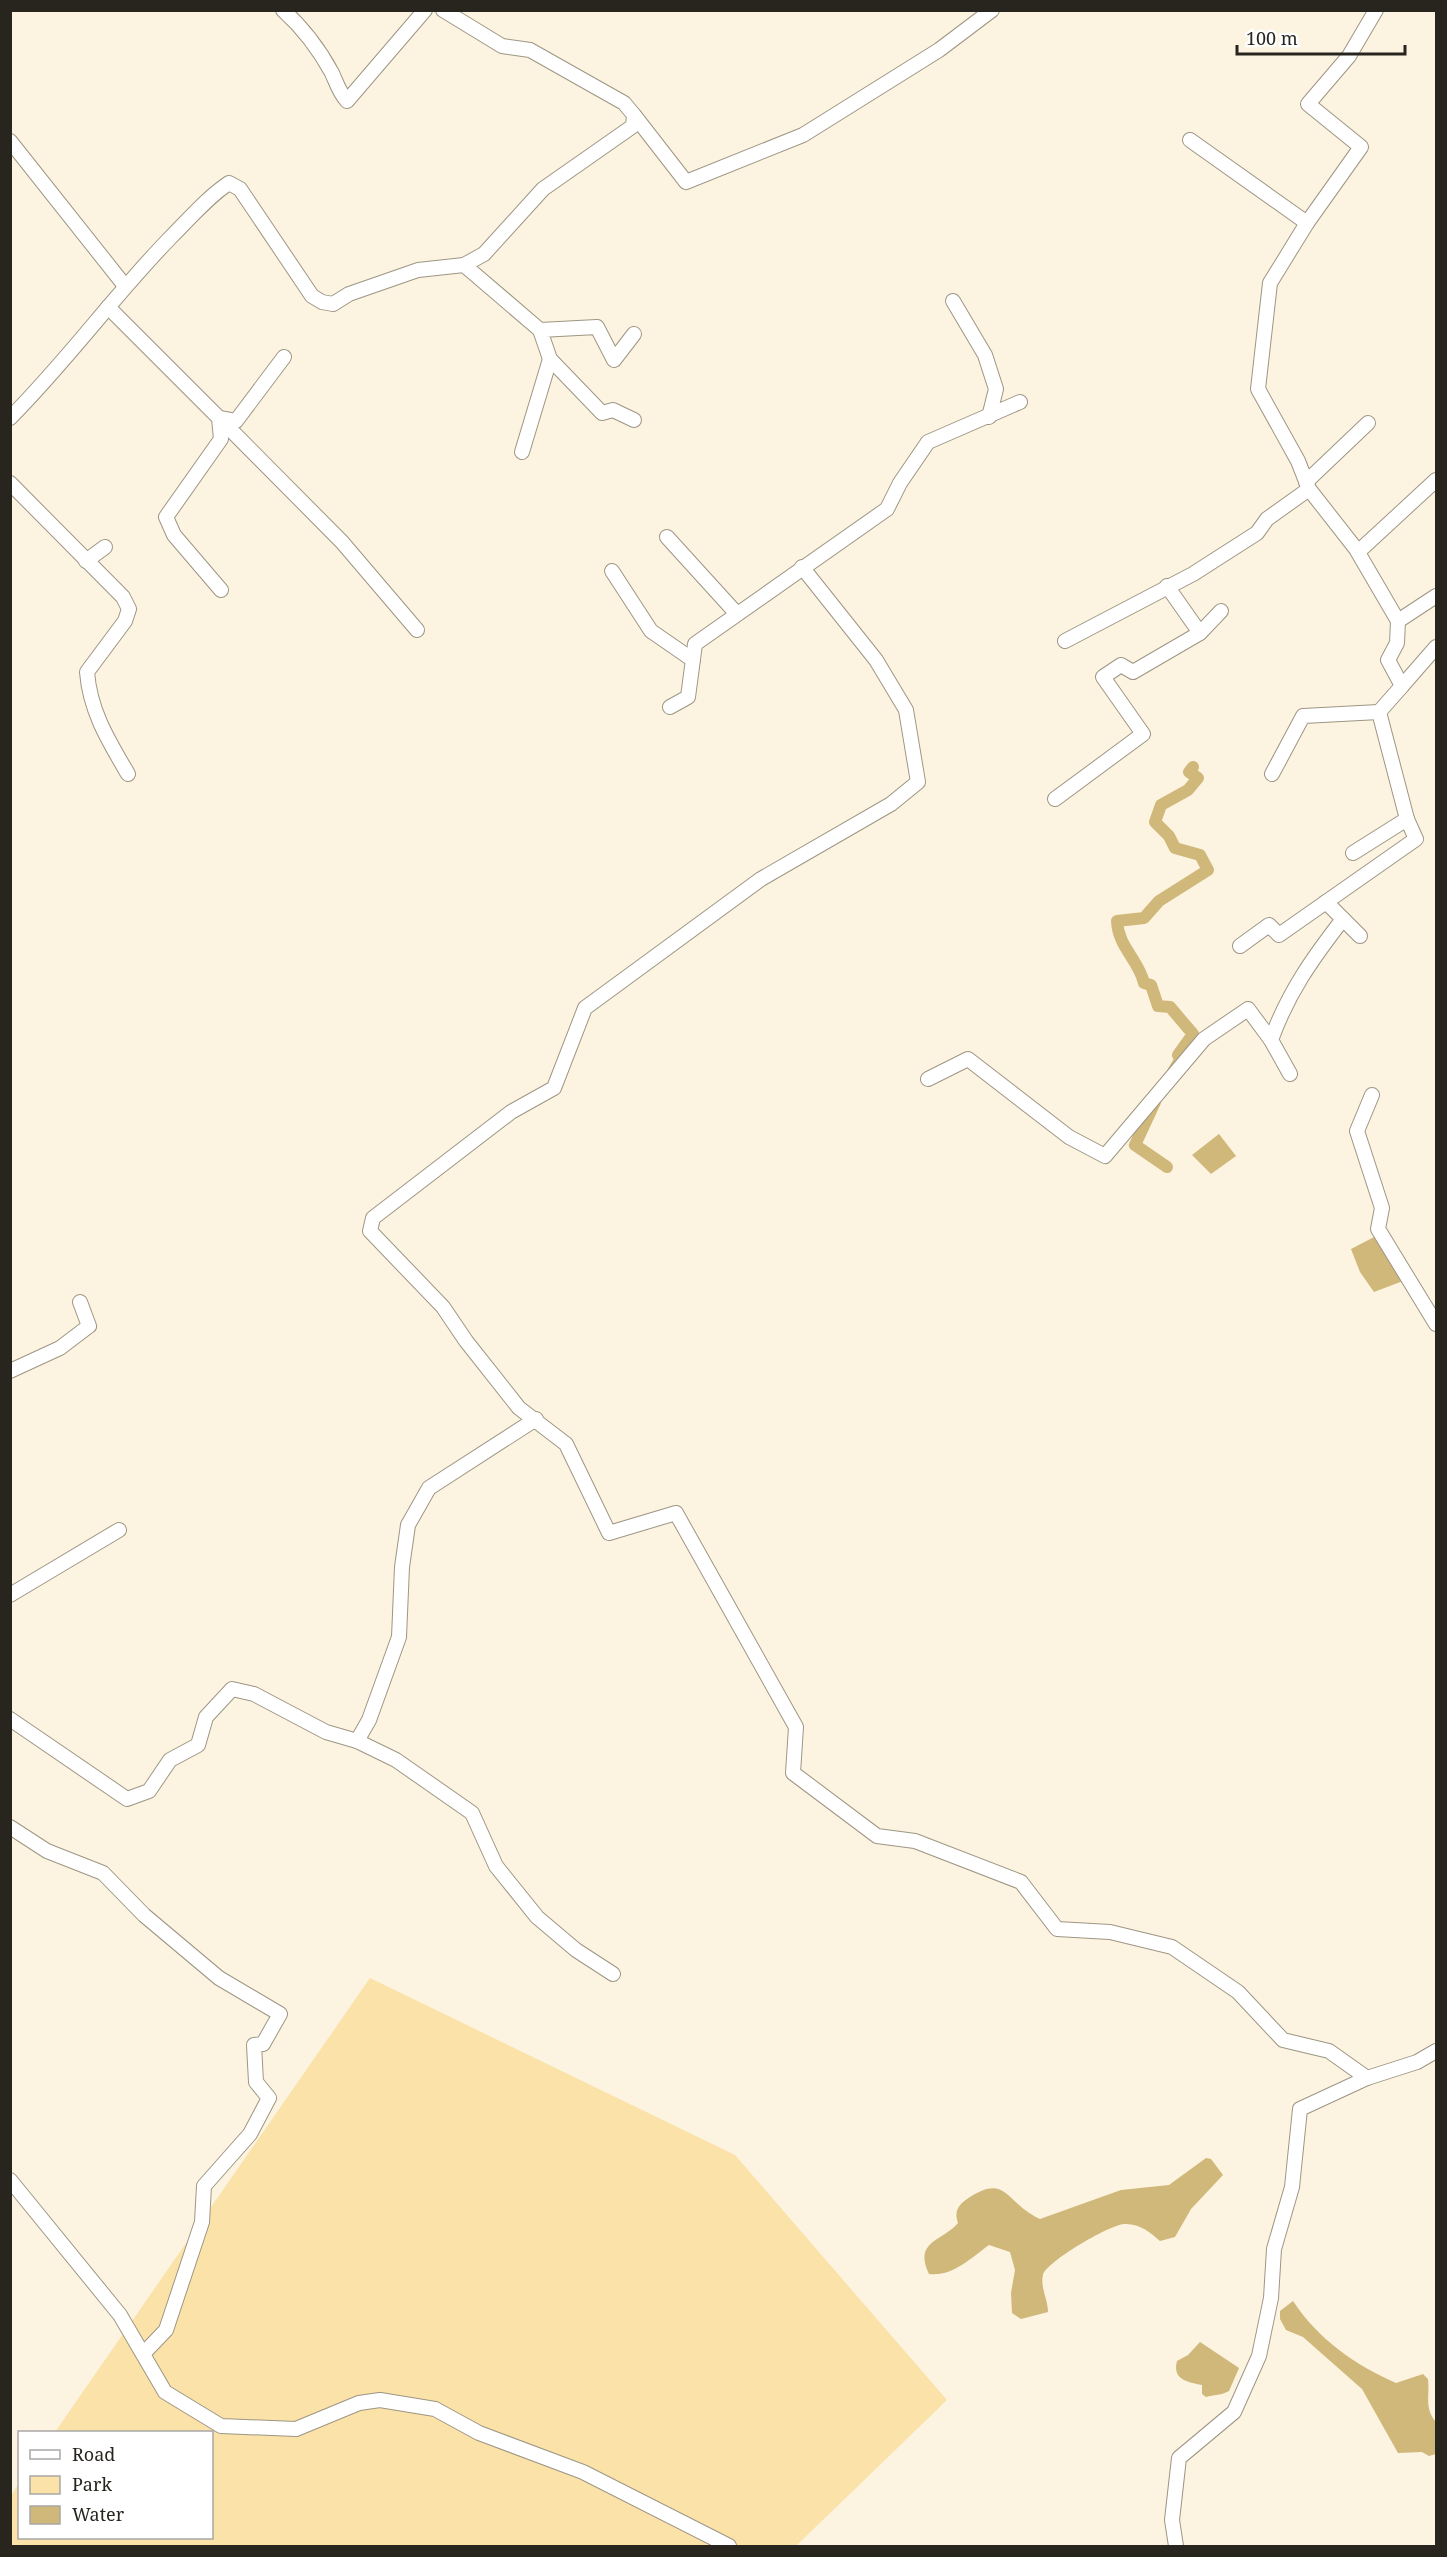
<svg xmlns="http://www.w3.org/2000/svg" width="1447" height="2557" font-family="'Noto Serif',serif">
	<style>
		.green { fill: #fae2a9 }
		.water { fill: #d0b77a }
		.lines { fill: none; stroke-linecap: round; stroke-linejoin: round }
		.canal { stroke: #d0b77a; stroke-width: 12 }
		.minor-casing { stroke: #9e9684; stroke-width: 16 }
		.minor { stroke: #fff; stroke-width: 14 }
	</style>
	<rect width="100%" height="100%" fill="#fcf4e0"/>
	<!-- green -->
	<polygon class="green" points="370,1978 735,2155 947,2400 796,2546 11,2546 11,2496 19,2483 20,2538 212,2538 212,2432 55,2432"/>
	<!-- water -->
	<g class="water">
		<polygon points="1219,1134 1236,1156 1211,1174 1192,1155"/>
		<polygon points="1378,1235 1403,1281 1374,1292 1360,1272 1351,1249"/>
		<path d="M1206,2158L1211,2159L1223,2175L1191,2209L1175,2237L1160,2241C1150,2232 1139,2223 1124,2224C1109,2225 1046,2262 1043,2275C1040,2287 1048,2300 1048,2312L1021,2319L1012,2313L1011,2293L1015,2270L1010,2252L989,2245C971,2258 952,2277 929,2274C913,2241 943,2241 958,2223C954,2212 958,2205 967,2199C1007,2172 1004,2202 1040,2219L1121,2190L1169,2185Z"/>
		<path d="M1293,2301C1318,2339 1355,2365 1396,2383L1423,2374L1428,2379C1430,2396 1424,2408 1436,2422V2454L1429,2456L1422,2452L1398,2453L1362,2389L1303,2337L1286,2330L1280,2319V2311Z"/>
		<path d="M1200,2342L1239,2368L1229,2391C1223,2395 1213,2395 1206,2397L1202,2394V2385C1188,2382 1172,2380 1177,2361L1188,2355Z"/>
	</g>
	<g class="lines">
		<!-- canal -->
		<g class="canal">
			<path d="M1173,1072L1180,1060L1178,1055L1193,1034L1170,1007L1158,1006L1151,985L1144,983C1139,960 1118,947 1117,921L1144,918L1159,901L1208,870L1200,855L1175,848L1169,836L1155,822L1161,805L1188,790L1198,778L1189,772L1193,767"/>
			<polyline points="1155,1102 1135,1145 1167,1167"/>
		</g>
		<defs>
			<g id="minor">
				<path d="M283,10C303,28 319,49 332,73C337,84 339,92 347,101L425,10"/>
				<polyline points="634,115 686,182 803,135 939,50 992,10"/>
				<polyline points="1190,140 1307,223 1270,283 1258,389 1298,461 1309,489 1356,549 1398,621 1397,643 1388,660 1402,686 1436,647"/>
				<polyline points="10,141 125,286"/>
				<polyline points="1307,223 1361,147 1308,104 1349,56 1376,10"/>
				<polyline points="464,265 540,330"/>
				<polyline points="953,301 985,355 996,389 989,417"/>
				<polyline points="108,307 219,418 221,439 166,517 174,535 221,590"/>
				<path d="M10,418C68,360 115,294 172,236C191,217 208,197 229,183L240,189L312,296L322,302L333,304L349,294L418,270L464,265L484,254L543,189L633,126L634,115L624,103L530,50L502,46L443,10"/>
				<polyline points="219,418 236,421 284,357"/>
				<polyline points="220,419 342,542 417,630"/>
				<polyline points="634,420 613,410 602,413 550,359 540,330 597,327 614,360 634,334"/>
				<polyline points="522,452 550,359"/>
				<polyline points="1306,482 1368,423"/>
				<path d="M10,483L123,597L129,609L125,621L87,672C90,711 108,740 128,774"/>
				<polyline points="667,537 737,614"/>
				<polyline points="1358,552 1436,480"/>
				<polyline points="86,561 105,547"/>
				<polyline points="802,567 876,660 906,710 918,782 891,804 761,879 585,1008 554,1088 511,1112 373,1218 370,1231 443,1307 466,1341 519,1408 566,1444 609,1533 676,1513 796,1727 793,1773 877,1836 915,1841 1021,1882 1057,1929 1110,1932 1172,1947 1238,1992 1283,2040 1329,2051 1367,2078"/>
				<polyline points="612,571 651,631 693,660"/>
				<polyline points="1398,621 1436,596"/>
				<polyline points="1200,633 1221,611"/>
				<polyline points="1065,641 1193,574 1257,533 1267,519 1309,489"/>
				<polyline points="670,707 688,697 695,644 887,509 900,483 928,442 1020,402"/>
				<polyline points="1272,774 1303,716 1379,712"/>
				<polyline points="1055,799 1143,734 1103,677 1121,665 1133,672 1200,633 1167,586"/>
				<polyline points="1353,853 1407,819 1379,712 1402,686"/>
				<polyline points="1326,902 1360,936"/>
				<polyline points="1240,946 1269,925 1279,935 1416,839 1407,819"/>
				<path d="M1290,1074L1271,1040C1288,993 1312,959 1343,919"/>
				<polyline points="928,1079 968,1059 1069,1137 1105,1156 1204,1039 1248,1009 1271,1040"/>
				<polyline points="1372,1095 1357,1131 1382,1208 1378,1229 1436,1324"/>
				<polyline points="10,1371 60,1348 89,1326 80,1302"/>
				<polyline points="10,1595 119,1530"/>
				<polyline points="10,1719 127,1799 149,1791 170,1760 198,1745 206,1717 232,1689 254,1694 326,1732 357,1741 396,1760 472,1813 496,1866 537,1917 576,1950 613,1974"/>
				<polyline points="357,1741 369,1720 399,1637 402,1567 408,1525 429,1488 536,1419"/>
				<polyline points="10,1827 47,1851 103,1873 144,1915 219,1978 280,2014 263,2044 254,2045 256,2082 269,2098 250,2134 204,2186 202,2222 166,2330 143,2354"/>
				<polyline points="10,2180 120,2315 165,2392 221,2426 296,2429 359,2403 380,2400 435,2409 479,2433 583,2472 729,2546"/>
				<polyline points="1176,2546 1172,2520 1179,2458 1234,2412 1259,2356 1271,2298 1274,2249 1292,2187 1300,2109 1367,2078 1417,2062 1436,2051"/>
			</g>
		</defs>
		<!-- minor casing -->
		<use href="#minor" class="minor-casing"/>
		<!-- minor -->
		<use href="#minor" class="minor"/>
	</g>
	<!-- border -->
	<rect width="1447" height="2557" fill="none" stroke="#28251e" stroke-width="24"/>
	<!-- legend -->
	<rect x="18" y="2431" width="195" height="108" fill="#ffffff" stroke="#a9a8a5" stroke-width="1.5"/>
	<rect x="30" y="2450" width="30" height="9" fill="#ffffff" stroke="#a9a8a5" stroke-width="1.5"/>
	<text x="72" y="2461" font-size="18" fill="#28251e">Road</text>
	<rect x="30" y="2476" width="30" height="18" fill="#fae2a9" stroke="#a9a8a5" stroke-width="1.5"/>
	<text x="72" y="2491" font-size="18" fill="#28251e">Park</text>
	<rect x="30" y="2506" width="30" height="18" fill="#d0b77a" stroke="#a9a8a5" stroke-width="1.5"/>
	<text x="72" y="2521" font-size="18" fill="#28251e">Water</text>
	<!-- scale -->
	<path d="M1237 45v9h168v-9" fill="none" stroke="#28251e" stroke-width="3"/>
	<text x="1246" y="45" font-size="18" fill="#28251e" stroke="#ffffff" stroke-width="4.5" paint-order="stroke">100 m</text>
</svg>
